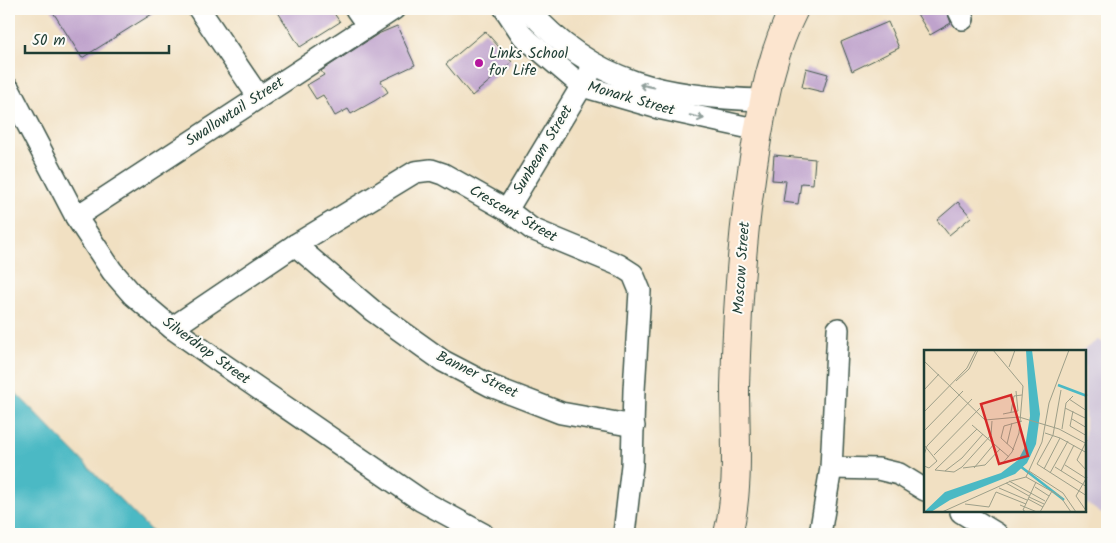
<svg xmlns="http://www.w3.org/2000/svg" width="1116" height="543" font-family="Kalam,sans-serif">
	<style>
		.industrial { fill: #cbbfd5 }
		.water { fill: #4bb9c4; stroke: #357b7c }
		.building { fill: #bfa3cc }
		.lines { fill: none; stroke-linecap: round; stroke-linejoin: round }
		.street-casing { stroke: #3e5549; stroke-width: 24 }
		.secondary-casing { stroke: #3e5549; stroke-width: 30 }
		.street { stroke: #fff; stroke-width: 21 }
		.secondary { stroke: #fce5cf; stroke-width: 28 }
		.oneway { stroke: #8f9e9a }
		.poi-dot { fill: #b5179e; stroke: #fdfcf7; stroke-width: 2 }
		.labels { text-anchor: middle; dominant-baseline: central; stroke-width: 4; stroke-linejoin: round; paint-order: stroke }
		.poi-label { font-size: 15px; fill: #1f3d34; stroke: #fdfcf7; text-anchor: start }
		.street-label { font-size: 15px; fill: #1f3d34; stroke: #fdfcf7 }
		.inset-river { fill: none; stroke: #4bb9c4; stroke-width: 2.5 }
		.inset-road { fill: none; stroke: #9d9f89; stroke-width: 1 }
		.view { fill: #d62828; fill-opacity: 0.15; stroke: #d62828; stroke-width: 2.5 }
		.inset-edge { fill: none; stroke: #1f3d34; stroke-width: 2.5 }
	</style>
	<rect width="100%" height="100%" fill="#fdfcf7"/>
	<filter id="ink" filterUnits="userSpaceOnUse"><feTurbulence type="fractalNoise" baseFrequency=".02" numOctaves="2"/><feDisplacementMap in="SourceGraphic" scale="10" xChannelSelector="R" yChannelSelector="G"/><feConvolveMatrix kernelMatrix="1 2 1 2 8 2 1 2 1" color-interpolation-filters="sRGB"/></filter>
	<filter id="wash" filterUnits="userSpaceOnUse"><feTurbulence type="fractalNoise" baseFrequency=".0096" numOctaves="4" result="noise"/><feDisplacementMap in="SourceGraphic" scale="20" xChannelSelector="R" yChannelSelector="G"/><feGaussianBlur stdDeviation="1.12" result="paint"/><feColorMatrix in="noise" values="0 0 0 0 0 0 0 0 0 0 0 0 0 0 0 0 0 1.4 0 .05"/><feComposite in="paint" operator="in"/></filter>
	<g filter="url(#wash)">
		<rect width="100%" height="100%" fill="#f1e0c2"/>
		<!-- industrial -->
		<polygon class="industrial" points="1098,340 1107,345 1107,518 1085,502 1085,352 1080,352"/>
		<!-- water -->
		<polygon class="water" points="9,386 154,534 9,534"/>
		<g id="blocks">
			<!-- building -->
			<g class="building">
				<polygon points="51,9 160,9 82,58"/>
				<polygon points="276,9 331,9 340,22 300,47"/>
				<polygon points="914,9 946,9 951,23 930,35"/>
				<polygon points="888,22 899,48 852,71 841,42"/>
				<polygon points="397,26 415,65 381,81 388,92 376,100 351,114 348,109 335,116 323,95 316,99 307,85 324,75 321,71 378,34"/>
				<polygon points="485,31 512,62 472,96 446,64"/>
				<polygon points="806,68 828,74 823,92 802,87"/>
				<polygon points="774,155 815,159 813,184 801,183 798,204 783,202 786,181 772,180"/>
				<polygon points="958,202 971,217 949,235 937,220"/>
			</g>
		</g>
	</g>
	<g filter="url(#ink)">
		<use href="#blocks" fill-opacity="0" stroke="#3e5549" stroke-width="1"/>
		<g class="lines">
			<defs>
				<g id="street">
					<polyline points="199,9 258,96"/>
					<polyline points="356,9 368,26"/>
					<polyline points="505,9 523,36 582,86 658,108 759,130"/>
					<path d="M528,9C593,84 670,98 764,100"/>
					<polyline points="958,9 963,19"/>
					<polyline points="9,89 76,217 112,271 133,295 172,328 217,360 422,501 483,534"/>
					<polyline points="507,210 589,74"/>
					<polyline points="76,217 394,9"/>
					<polyline points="295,245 373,311 443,361 491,386 561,413 634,426"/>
					<polyline points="172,328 295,245 415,172 431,170 443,174 507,210 532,229 619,265 633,274 640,291 634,390 632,465 624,534"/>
					<polyline points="831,468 878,469 899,474 925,490"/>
					<polyline points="961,512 997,534"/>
					<polyline points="820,534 831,468 838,329"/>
				</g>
				<path id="secondary" d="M728,534C740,487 735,435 735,387C737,304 743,221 757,139C765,93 773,50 794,9"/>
			</defs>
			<!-- street casing -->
			<use href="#street" class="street-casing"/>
			<!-- secondary casing -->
			<use href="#secondary" class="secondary-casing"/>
			<!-- street -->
			<use href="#street" class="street"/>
			<!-- secondary -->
			<use href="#secondary" class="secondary"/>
		</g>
		<!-- one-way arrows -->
		<defs><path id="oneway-shaft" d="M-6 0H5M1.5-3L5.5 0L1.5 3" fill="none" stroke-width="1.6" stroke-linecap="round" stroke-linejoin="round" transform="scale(1.25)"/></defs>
		<g class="oneway">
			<use href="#oneway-shaft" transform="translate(647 86) rotate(-168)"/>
			<use href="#oneway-shaft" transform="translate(697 117) rotate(13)"/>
		</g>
	</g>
	<!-- markers -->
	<circle class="poi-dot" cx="479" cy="63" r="5"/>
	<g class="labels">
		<!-- poi labels -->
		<g class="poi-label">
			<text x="489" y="54">Links School<tspan x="489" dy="17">for Life</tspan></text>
		</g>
		<!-- street labels -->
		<g class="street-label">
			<text transform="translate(631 99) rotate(16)">Monark Street</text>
			<text transform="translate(235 112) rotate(-33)">Swallowtail Street</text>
			<text transform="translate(543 150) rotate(-59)">Sunbeam Street</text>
			<text transform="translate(513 214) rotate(30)">Crescent Street</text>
			<text transform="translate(742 268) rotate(-86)">Moscow Street</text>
			<text transform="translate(206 351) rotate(36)">Silverdrop Street</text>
			<text transform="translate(477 375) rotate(26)">Banner Street</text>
		</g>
	</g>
	<!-- overview -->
	<g transform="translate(924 350)">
		<rect width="162" height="162" fill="#f1e0c2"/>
		<path d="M102,0H108L116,64L112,94L103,113L91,124L26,150L7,162H0L21,142L77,123L94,110L101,97L106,66Z" fill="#4bb9c4"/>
		<path class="inset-river" d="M134,35L163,46M96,116L140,150"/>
		<path class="inset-road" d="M69,0L99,36L95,83L88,102L78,114M0,11L61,70L95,67L135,79L163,94M85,17L91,0M32,31L45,19L54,0M0,40L15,24M145,49L163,61M141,58L163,69M149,61L146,76L163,86M0,62L43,18L52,0M87,62L90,46L98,45M79,64L94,61L92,41M148,69L163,78M48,75L85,107M53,79L11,120L30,122L38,117L67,85L68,71M138,79L142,53L149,46M0,81L39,41M121,83L136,88L163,103M163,90L153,110L163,121M83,94L88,73M0,95L13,111L5,118L0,116M90,100L77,88L80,76L98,71M0,105L3,96L48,49M10,105L56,58M113,114L129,85L137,40M113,114L163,146M141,115L163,129M131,117L163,137M39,118L61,115L76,99M50,118L70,94M120,119L136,88M21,121L38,108L59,84M105,121L139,143L152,162M137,121L150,95M126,123L144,91M102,127L118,92L125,53L145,0M163,127L152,146L163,162M85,131L121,151M82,133L105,146M111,137L125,146M75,138L103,150M72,142L102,154M105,147L120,154M104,149L119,157M41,154L65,157M96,155L113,162M65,157L72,142M18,162L87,131L102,127L136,146L147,162M102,162L99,160L112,132M116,162L128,141"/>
		<path class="view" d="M87,45L104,106L75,114L57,54Z"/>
		<rect width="162" height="162" class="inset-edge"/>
	</g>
	<!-- margin -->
	<rect width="1116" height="543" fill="none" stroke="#fdfcf7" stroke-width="30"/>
	<!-- scale -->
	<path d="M25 45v8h144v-8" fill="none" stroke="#1f3d34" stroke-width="2.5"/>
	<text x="32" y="45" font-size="15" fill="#1f3d34" stroke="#fdfcf7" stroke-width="4" paint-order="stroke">50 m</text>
</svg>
